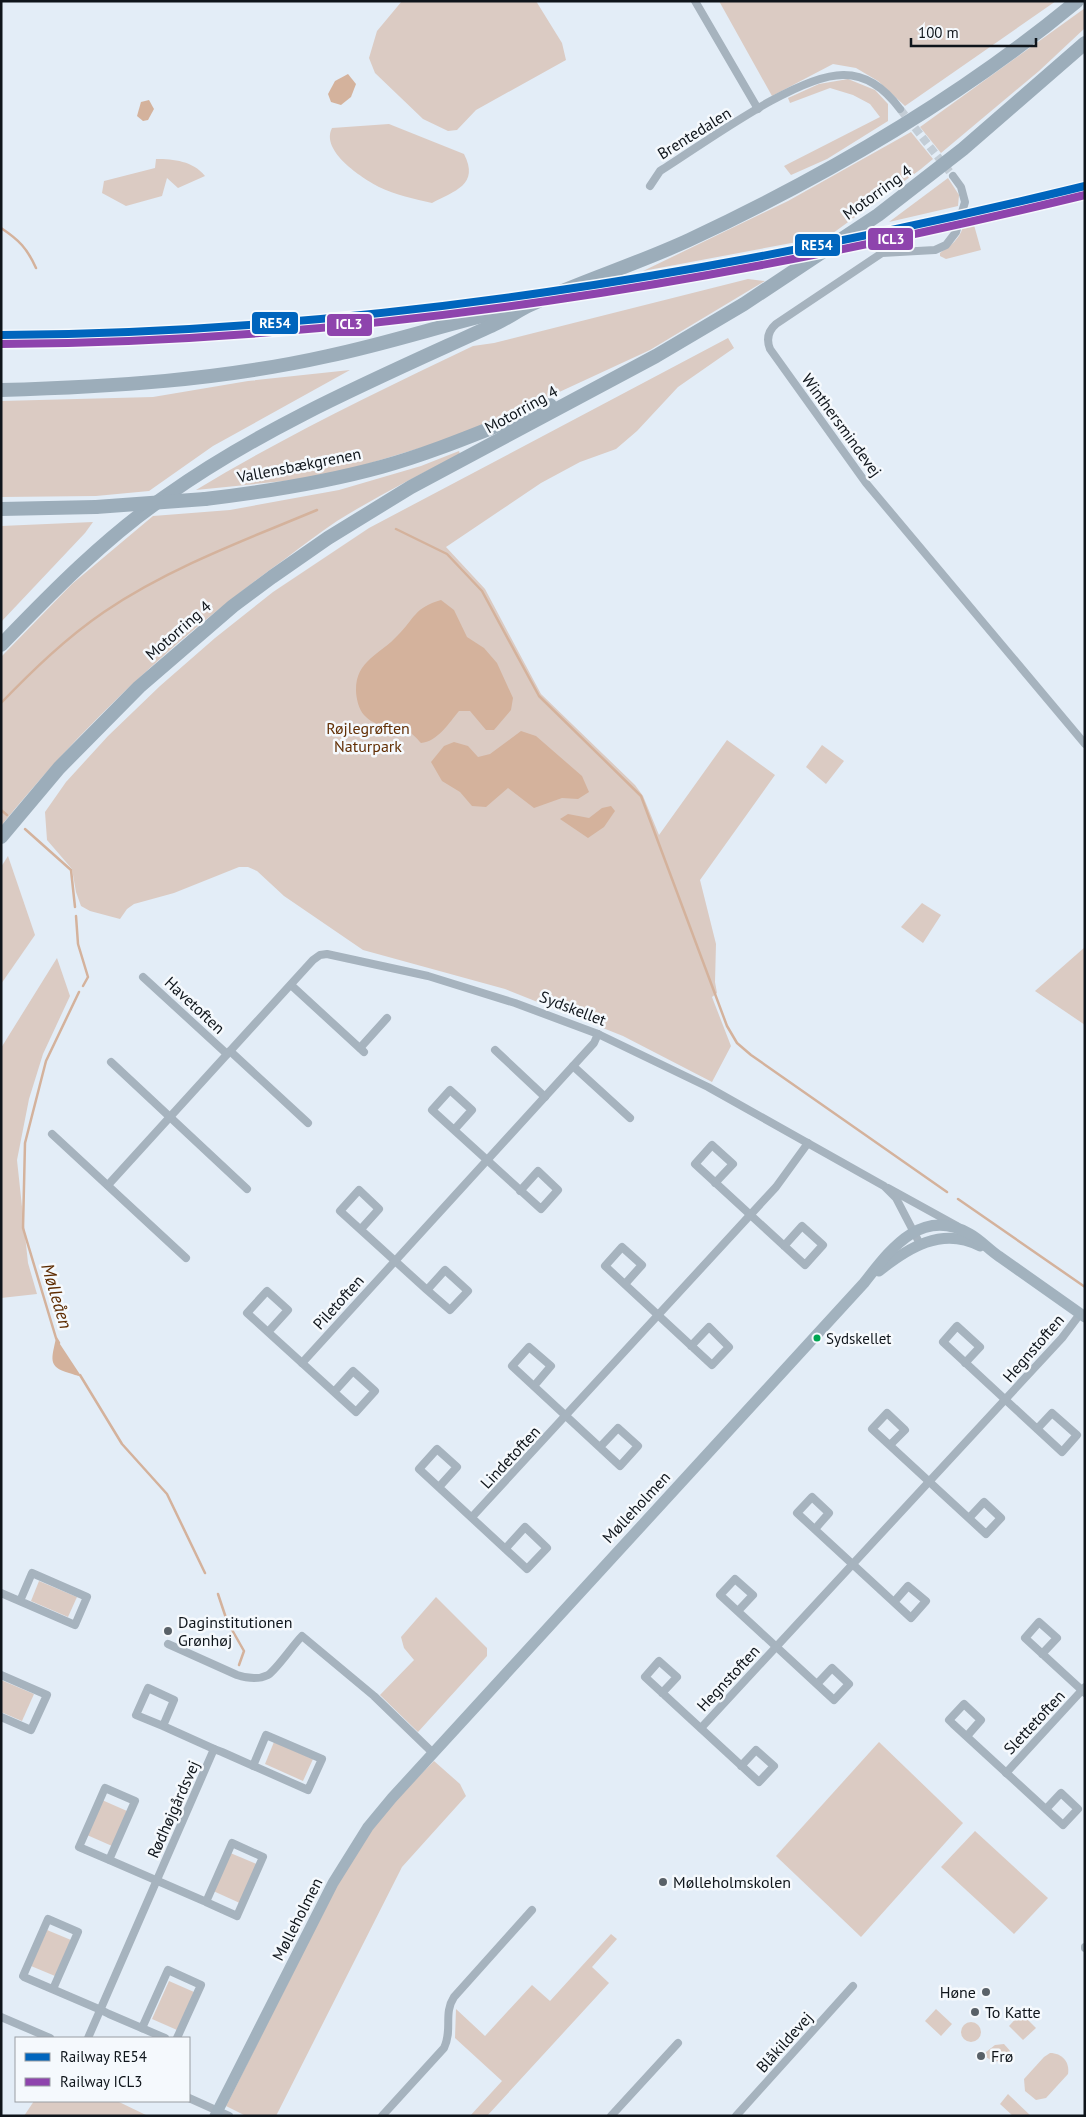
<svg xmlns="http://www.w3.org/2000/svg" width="1086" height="2117" font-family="'PT Sans',sans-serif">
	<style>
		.green { fill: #dbcbc3 }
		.water { fill: #d4b29c }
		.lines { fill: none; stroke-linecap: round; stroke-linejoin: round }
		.stream { stroke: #d4b29c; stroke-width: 2.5 }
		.street-tunnel { stroke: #c3cdd6; stroke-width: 8; stroke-dasharray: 8 4; stroke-linecap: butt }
		.street { stroke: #a6b3be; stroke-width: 8 }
		.secondary { stroke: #a2b2be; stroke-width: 11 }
		.highway { stroke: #9cadba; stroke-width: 14 }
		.highway-bridge { stroke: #9cadba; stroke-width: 14 }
		.rail-1-casing { stroke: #f5f9fd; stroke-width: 11 }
		.rail-2-casing { stroke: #f5f9fd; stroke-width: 11 }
		.rail-1 { stroke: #0065bd; stroke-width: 8 }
		.rail-2 { stroke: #8e44ad; stroke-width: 8 }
		.bus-dot { fill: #00a651; stroke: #f5f9fd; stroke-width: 2 }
		.poi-dot { fill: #596168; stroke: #f5f9fd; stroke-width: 2 }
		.labels { text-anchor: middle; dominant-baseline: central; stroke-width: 5; stroke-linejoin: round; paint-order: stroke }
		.bus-label { font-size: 15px; fill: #0f151b; stroke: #f5f9fd; text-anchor: start }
		.street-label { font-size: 16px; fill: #0f151b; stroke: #f5f9fd }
		.park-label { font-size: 16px; fill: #622f05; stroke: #f5f9fd }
		.poi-label { font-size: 16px; fill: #0f151b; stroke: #f5f9fd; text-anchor: start }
		.water-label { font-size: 18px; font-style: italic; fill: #5d2b00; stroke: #f5f9fd }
		.line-badge { stroke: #f5f9fd; stroke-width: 2 }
		.badge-label { font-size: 14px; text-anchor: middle; font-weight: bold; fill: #fff }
	</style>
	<rect width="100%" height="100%" fill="#e3edf7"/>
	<!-- green -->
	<g class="green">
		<polygon points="402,1 536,1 562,43 566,60 476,110 457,130 448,131 423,119 375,73 369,58 377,31"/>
		<polygon points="719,1 1056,1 905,106 878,81 856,68 833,64 772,96"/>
		<polygon points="1085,8 1085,28 1039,71 941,153 920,127"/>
		<polygon points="848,79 875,90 888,104 888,121 827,159 791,175 784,166 880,117 870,104 853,95 830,88 790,103 788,98 819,84"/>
		<path d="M389,124L464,154C480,185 454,191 432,203C415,199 395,195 379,187C362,178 320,151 332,128Z"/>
		<polygon points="911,132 933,159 921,169 829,236 643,271 788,201"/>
		<path d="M156,159C174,159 193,161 205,176L178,188L167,178L162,196L126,206L102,193L104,181L155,168Z"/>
		<polygon points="948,178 959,195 958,206 889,222"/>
		<path d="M974,225L981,250L946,259L940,256V253C951,245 959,240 963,227Z"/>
		<path d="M748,279L765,281L650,350L473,432L324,477L196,490C285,436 379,391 473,346L494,343Z"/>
		<polygon points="728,338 734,348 678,387 637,431 616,449 580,462 541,483 446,547 485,589 541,694 635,785 643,796 659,835 727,740 775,775 700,880 716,944 715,982 717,993 712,997 731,1046 712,1082 623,1036 505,989 363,950 284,896 257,871 248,867 239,867 174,893 134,904 127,909 120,919 90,911 81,906 76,892 72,869 47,840 45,812 66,782 108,736 160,686 215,638 273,592 369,528"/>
		<polygon points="350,370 213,446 149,491 96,496 1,497 1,401 153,397 248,381"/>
		<path d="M459,451L460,454C419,475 377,496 337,521C319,533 302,546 285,559C178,636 84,723 1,826V657L72,584L153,516L230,510L339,490L421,466Z"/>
		<polygon points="93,522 85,533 1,622 1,526"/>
		<polygon points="822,745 844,761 826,784 806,767"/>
		<polygon points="8,856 35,935 1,984 1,867"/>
		<polygon points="922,903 941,915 923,943 901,927"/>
		<polygon points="1085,947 1085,1025 1035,991"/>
		<polygon points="57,958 70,996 43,1054 29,1099 17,1160 28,1263 37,1294 1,1298 1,1048"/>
		<polygon points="39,1581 77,1597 68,1617 31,1601"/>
		<polygon points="436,1597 487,1648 487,1656 418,1732 380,1695 414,1660 404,1648 401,1637"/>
		<polygon points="1,1680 34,1694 22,1721 1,1712"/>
		<polygon points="274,1742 313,1759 303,1781 265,1764"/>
		<polygon points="879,1742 963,1823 861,1937 776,1856"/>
		<polygon points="434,1761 460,1784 466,1796 402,1867 276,2116 246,2116 226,2106 336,1887 360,1845 398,1797"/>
		<polygon points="102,1800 127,1811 112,1846 87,1835"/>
		<polygon points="975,1831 1048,1898 1014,1934 941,1867"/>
		<polygon points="228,1852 259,1865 242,1904 211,1890"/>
		<polygon points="47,1930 71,1940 55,1976 31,1966"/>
		<polygon points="611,1934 617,1939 592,1967 609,1983 487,2116 470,2116 502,2081 455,2038 456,2009 485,2036 532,1985 550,2001"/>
		<polygon points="169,1981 194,1992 177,2030 152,2019"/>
		<polygon points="936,2009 952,2024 941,2036 925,2021"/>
		<polygon points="1021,2013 1036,2028 1023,2040 1009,2026"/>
		<circle cx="971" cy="2032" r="10"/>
		<polygon points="1004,2044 1012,2053 1008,2059 994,2062 986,2057 986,2052 995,2045"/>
		<path d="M1050,2053C1062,2053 1070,2062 1068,2074L1046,2098L1036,2100L1025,2091L1024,2079L1044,2057Z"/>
		<polygon points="1008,2094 1010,2096 1031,2116 1013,2116 1000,2104"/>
		<polygon points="34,2101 117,2101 148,2116 24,2116"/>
	</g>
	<!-- water -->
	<g class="water">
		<polygon points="348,74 356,84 351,97 341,105 331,102 328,94 335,81"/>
		<polygon points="149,100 154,109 148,120 143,121 137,116 141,102"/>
		<path d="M441,600L454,610L467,637L484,648L497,663L513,698L511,710L494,730H486L470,711H459C449,723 437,742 421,743C417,739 412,732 406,731C391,726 376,728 364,715C359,710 356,698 356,690C356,660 380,655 398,635C415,618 414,608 441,600Z"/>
		<polygon points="521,731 536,736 582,776 589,792 578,799 562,798 534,808 508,788 486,807 472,806 460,792 442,781 431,762 444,746 454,742 468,746 478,757 490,754"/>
		<polygon points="611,806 615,811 604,827 588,838 560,819 568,814 589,818 602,808"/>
		<path d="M56,1338L81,1376C76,1376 74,1374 69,1373C47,1367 52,1358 56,1338Z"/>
	</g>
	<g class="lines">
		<!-- stream -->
		<g class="stream">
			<path d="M1,228C19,240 27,248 36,268"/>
			<polyline points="396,529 447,554 482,591 539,696 641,796 727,1026 737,1043 751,1055 947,1192"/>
			<path d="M1,703C33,670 66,638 104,612C169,568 245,540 317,510"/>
			<polyline points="1,810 7,815"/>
			<polyline points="25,829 71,870 75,907"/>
			<polyline points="76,916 78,944 88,977 83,986"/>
			<polyline points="958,1199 1085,1287"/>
			<polyline points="59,1343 56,1338 23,1228 25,1143 46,1061 79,992"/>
			<polyline points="80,1375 122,1444 167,1494 205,1573"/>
			<polyline points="218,1594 227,1621 244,1651 239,1665"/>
		</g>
		<!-- street-tunnel -->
		<polyline class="street-tunnel" points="900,109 953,176"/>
		<!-- street -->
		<g class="street">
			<polyline points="695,1 758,109"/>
			<path d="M953,176L961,187L965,202L956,232L946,245L935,250L882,253L776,324C768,331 766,339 770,349L866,483L1085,744"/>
			<path d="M650,186L660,171C702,145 797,74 844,75C868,75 886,90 900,109"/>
			<polyline points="143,977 227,1054"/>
			<polyline points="291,985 364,1052"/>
			<polyline points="360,1048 387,1018"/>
			<polyline points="495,1050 545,1097"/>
			<polyline points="230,1051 308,1123"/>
			<polyline points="111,1062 247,1189"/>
			<polyline points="573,1066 630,1118"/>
			<polyline points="454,1130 432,1110 450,1090 472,1110 454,1130 541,1209 558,1190 538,1171 520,1191"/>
			<polyline points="52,1134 186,1258"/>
			<polyline points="715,1183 733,1164 712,1145 695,1164 805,1265 823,1245 802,1226 784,1246"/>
			<polyline points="108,1185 313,960 320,955 327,954 428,976 515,1003 598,1034 708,1087 884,1186 896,1198 920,1244"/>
			<polyline points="888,1188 957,1226"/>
			<polyline points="361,1229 379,1209 359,1190 340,1211 427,1290 445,1270 468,1291 450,1310 427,1290"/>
			<polyline points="625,1284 642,1265 622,1247 605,1266 712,1365 729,1347 709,1327 691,1346"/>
			<polyline points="268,1332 288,1310 267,1291 247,1313 356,1412 375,1391 353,1371 334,1392"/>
			<polyline points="302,1363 594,1043 598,1034"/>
			<polyline points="965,1363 980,1347 957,1326 943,1342 1062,1452 1077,1435 1052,1413 1037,1429"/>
			<polyline points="534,1386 551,1366 529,1347 512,1366 620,1466 638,1446 618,1428 600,1447"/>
			<polyline points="890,1445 905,1430 887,1413 872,1429 986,1534 1001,1518 984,1502 969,1518"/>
			<polyline points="439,1487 457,1467 437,1449 419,1469 527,1569 547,1548 525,1527 506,1548"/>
			<polyline points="472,1517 776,1187 808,1143"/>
			<polyline points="815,1529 829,1513 812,1497 797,1513 911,1618 926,1601 908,1586 894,1602"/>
			<polyline points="1,1593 75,1625 87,1597 32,1573 20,1601"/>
			<polyline points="738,1611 753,1595 735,1579 720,1595 834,1700 849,1684 832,1668 817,1684"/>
			<path d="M168,1644L237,1675C246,1678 258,1680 268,1675C277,1669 293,1645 302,1636L374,1696L433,1753"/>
			<polyline points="1042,1654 1057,1638 1039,1622 1025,1638 1085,1693"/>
			<polyline points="1,1675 47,1695 31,1730 1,1717"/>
			<polyline points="662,1693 677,1677 659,1661 645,1677 759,1782 774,1766 756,1750 741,1766"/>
			<polyline points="163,1726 136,1715 148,1688 174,1700 163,1726 214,1749 222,1752 308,1790 322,1759 266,1735 253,1766"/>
			<polyline points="701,1728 1062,1338 1080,1314"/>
			<polyline points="967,1736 981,1720 964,1704 949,1720 953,1724 1063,1825 1078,1809 1061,1793 1046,1809"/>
			<polyline points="1006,1773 1085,1687"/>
			<path d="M109,1860L135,1801L105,1788L79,1847L114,1862C144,1875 174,1888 204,1901L206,1902L237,1916L263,1857L232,1843L206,1902"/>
			<polyline points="1085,1947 1085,1948"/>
			<polyline points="53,1989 78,1932 48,1919 23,1976 24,1977 101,2010 109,2014 165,2038"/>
			<polyline points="1,2017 50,2038"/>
			<polyline points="142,2028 168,1970 201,1985 177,2038"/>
			<polyline points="88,2038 214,1749"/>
			<polyline points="189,2098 229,2116"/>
			<path d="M382,2116L444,2048C453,2029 443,2014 454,1997L532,1910"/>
			<polyline points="611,2116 678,2043"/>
			<polyline points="736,2116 853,1986"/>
		</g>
		<!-- secondary -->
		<g class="secondary">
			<path d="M879,1271C908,1248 942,1226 980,1246"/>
			<path d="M215,2116L333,1883L368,1827L392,1798L864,1283C890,1250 921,1206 970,1234C981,1240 989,1250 1000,1257C1028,1277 1057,1297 1085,1317"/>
		</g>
		<!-- highway -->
		<g class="highway">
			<path d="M1,390C111,387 221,380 328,356C391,343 452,322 515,308"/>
			<path d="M205,499C264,492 323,483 381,467C439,451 494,426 550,405"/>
			<polyline points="1,509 96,507"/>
			<path d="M1,645C51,593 106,537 166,496C266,425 380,377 491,326C505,320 517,311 530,305C582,281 637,264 689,240C826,176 960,98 1077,1"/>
			<polyline points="1,837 59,768 139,687 233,606 272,577 328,538 411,487 656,356 744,304 878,215 963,149 1085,43"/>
		</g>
		<!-- highway-bridge -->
		<polyline class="highway-bridge" points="96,507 205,499"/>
		<defs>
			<path id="rail-1" d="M1,335C367,333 730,272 1085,186"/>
			<path id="rail-2" d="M1,344C367,342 730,281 1085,195"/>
		</defs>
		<!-- rail-1 casing -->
		<use href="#rail-1" class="rail-1-casing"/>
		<!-- rail-2 casing -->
		<use href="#rail-2" class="rail-2-casing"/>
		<!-- rail-1 -->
		<use href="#rail-1" class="rail-1"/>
		<!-- rail-2 -->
		<use href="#rail-2" class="rail-2"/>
	</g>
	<!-- markers -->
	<circle class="bus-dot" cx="817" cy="1338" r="4.5"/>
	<g class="poi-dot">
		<circle cx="168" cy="1631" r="5"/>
		<circle cx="663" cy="1882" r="5"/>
		<circle cx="986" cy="1992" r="5"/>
		<circle cx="975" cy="2012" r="5"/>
		<circle cx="981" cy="2056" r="5"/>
	</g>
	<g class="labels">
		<!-- bus labels -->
		<g class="bus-label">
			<text x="826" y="1338">Sydskellet</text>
		</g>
		<!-- street labels -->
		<g class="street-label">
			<text transform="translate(694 133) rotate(-32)">Brentedalen</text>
			<text transform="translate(877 192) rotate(-36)">Motorring 4</text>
			<text transform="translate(521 409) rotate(-29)">Motorring 4</text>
			<text transform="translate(842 425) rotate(54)">Winthersmindevej</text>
			<text transform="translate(299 465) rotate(-11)">Vallensbækgrenen</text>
			<text transform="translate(178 630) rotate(-41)">Motorring 4</text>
			<text transform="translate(195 1005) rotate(43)">Havetoften</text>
			<text transform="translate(573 1008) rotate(21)">Sydskellet</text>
			<text transform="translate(338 1302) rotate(-48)">Piletoften</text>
			<text transform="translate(1033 1348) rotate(-49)">Hegnstoften</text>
			<text transform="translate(510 1457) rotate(-47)">Lindetoften</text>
			<text transform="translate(636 1507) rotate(-47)">Mølleholmen</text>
			<text transform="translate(728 1678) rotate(-47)">Hegnstoften</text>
			<text transform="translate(1034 1722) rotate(-47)">Slettetoften</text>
			<text transform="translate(173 1809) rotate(-66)">Rødhøjgårdsvej</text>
			<text transform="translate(297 1919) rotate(-63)">Mølleholmen</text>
			<text transform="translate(784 2042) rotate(-48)">Blåkildevej</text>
		</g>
		<!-- park labels -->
		<g class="park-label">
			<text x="368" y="728">Røjlegrøften<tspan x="368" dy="18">Naturpark</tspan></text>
		</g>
		<!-- poi labels -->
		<g class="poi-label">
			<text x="178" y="1622">Daginstitutionen<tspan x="178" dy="18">Grønhøj</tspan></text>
			<text x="673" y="1882">Mølleholmskolen</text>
			<text x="976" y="1992" text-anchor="end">Høne</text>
			<text x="985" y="2012">To Katte</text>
			<text x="991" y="2056">Frø</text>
		</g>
		<!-- water labels -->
		<g class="water-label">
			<text transform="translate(57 1296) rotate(73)">Mølleåen</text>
		</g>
	</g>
	<g class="line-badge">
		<rect x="867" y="227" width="47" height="24" rx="5" fill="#8e44ad"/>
		<rect x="794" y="233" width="47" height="24" rx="5" fill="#0065bd"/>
		<rect x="251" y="311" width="48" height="24" rx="5" fill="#0065bd"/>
		<rect x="326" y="313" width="47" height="24" rx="5" fill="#8e44ad"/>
	</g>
	<g class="badge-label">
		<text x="891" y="244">ICL3</text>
		<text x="817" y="250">RE54</text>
		<text x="275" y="328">RE54</text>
		<text x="349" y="329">ICL3</text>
	</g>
	<!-- border -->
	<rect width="1086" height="2117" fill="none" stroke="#0f151b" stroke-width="5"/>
	<!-- legend -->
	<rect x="15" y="2037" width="175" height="65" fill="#f5f9fd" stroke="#999ea3"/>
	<rect x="25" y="2053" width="25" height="8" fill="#0065bd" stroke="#999ea3"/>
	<text x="60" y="2062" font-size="15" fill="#0f151b">Railway RE54</text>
	<rect x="25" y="2078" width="25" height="8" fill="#8e44ad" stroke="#999ea3"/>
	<text x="60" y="2087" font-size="15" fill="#0f151b">Railway ICL3</text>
	<!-- scale -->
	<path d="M911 38v8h125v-8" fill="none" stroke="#0f151b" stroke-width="2.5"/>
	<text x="918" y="38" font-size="15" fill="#0f151b" stroke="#f5f9fd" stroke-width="4" paint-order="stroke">100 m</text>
</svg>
